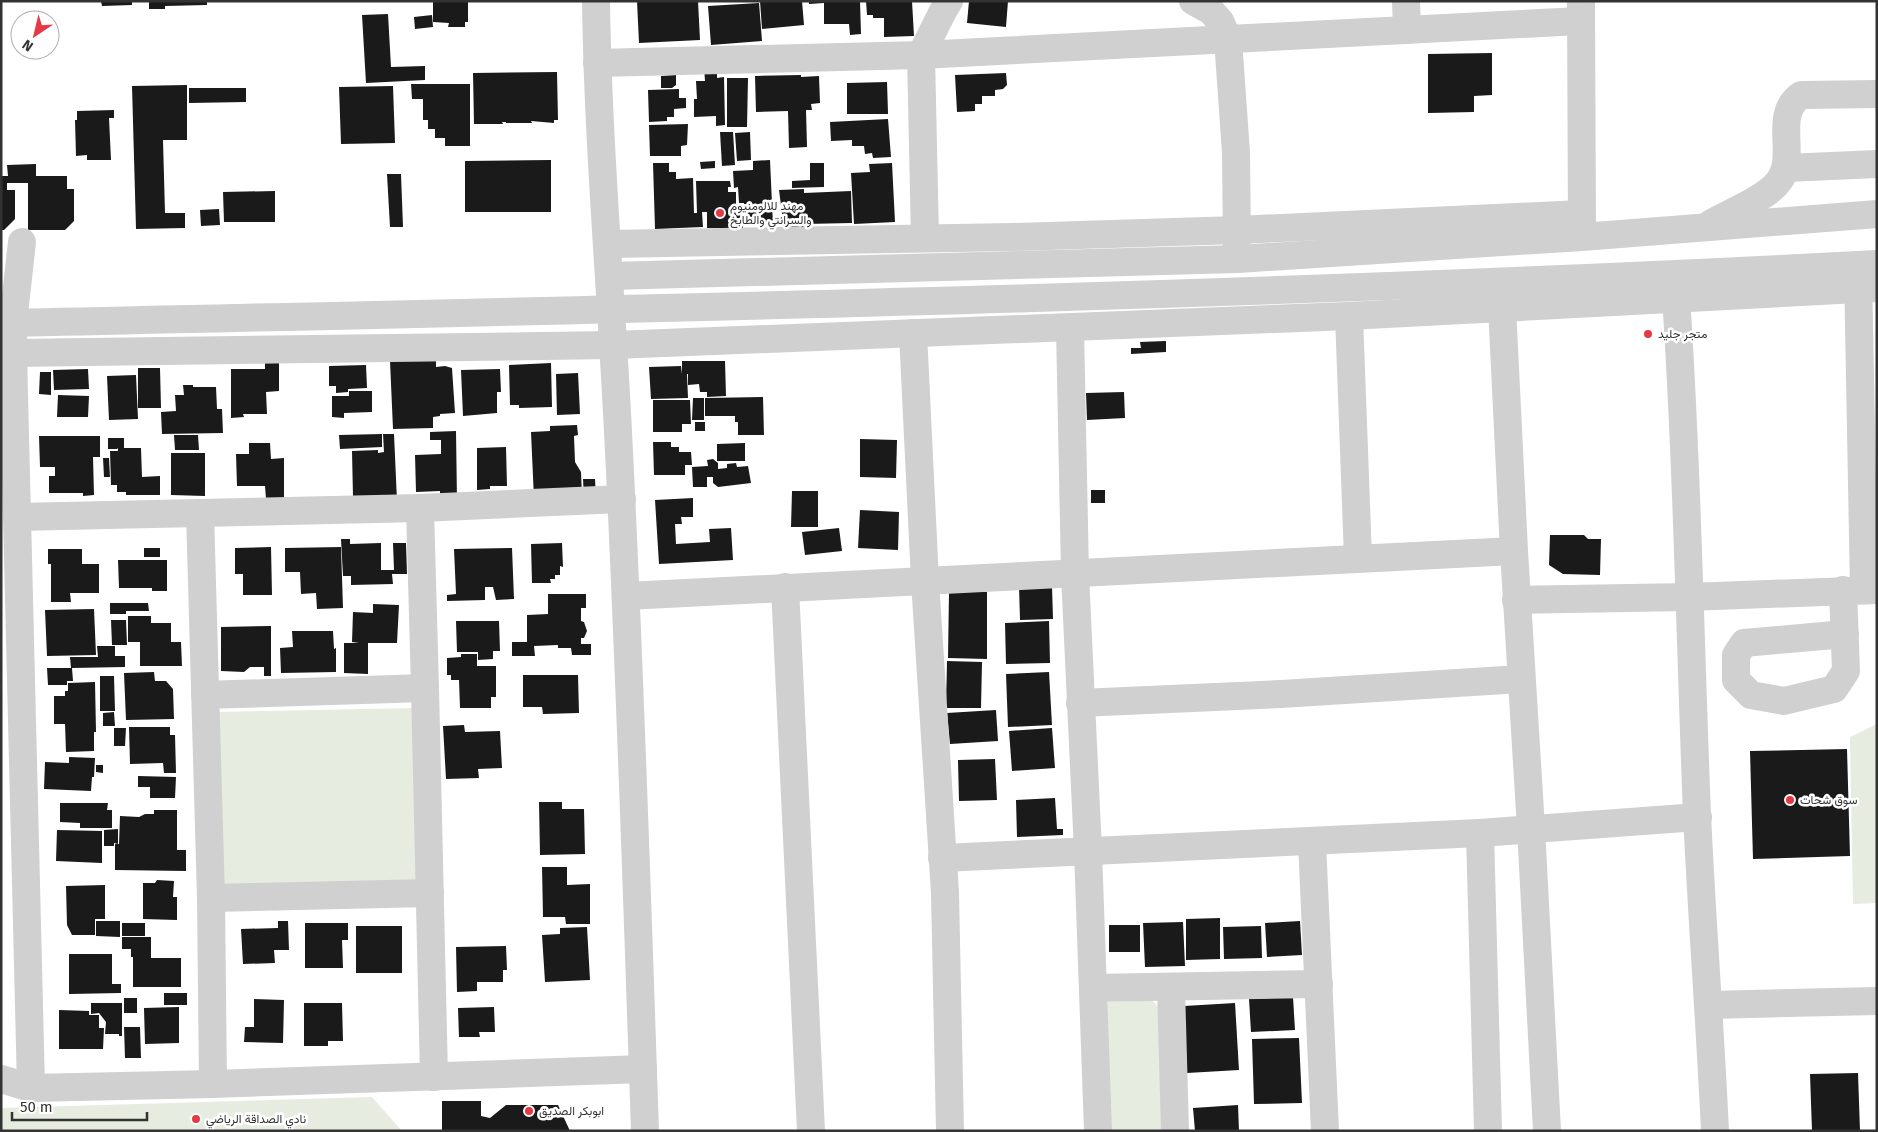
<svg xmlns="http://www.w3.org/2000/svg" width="1878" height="1132" font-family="'Fira Sans',Vazirmatn,sans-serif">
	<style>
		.green { fill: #e6ecdf }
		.building { fill: #1a1a1a }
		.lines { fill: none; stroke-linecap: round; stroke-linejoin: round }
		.minor { stroke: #d0d0d0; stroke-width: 28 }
		.poi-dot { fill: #e63946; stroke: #fff; stroke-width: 2 }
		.labels { text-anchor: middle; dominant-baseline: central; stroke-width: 5; stroke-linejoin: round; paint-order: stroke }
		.poi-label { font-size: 12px; fill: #333; stroke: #fff; text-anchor: start }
	</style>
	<rect width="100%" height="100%" fill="#fff"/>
	<!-- green -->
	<g class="green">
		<polygon points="415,708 420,885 222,889 217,712"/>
		<polygon points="1877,724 1877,903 1853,904 1850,737"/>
		<polygon points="1152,1000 1162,1011 1167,1131 1106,1131 1101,1012 1108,1002"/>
		<polygon points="372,1097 402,1131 1,1131 1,1108"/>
	</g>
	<!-- building -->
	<g class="building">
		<polygon points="101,1 132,1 132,5 102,6"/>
		<polygon points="149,1 207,1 207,5 165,6 165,9 149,9"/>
		<polygon points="433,1 468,1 468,22 465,22 465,27 448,27 449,23 433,22"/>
		<polygon points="637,1 698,1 700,40 639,43"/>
		<polygon points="760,1 802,1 804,25 762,29"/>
		<polygon points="809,1 860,1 861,34 850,35 849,24 824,24 824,3 809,4"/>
		<polygon points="866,1 912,1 914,36 884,37 884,18 873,18 873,15 867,15"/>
		<polygon points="969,1 1008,1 1006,27 967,23"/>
		<polygon points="759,3 762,41 711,45 708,6"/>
		<polygon points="388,14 391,67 425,66 425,80 366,83 362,15"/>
		<polygon points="432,15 433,27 415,29 414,17"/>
		<polygon points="1492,53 1492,95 1474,96 1474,112 1428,113 1428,54"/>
		<polygon points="717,66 717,78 724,77 725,125 716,126 716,116 694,117 694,99 697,99 696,81 705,81 704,67"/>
		<polygon points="557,72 558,120 554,120 554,123 531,121 532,123 506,123 506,122 502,122 503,124 474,124 473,73"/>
		<polygon points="1006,73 1007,85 1003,89 995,90 995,96 982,96 982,104 975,104 975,111 957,112 955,75"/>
		<polygon points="676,75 676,85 672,88 661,88 661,76"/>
		<polygon points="801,75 801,77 819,76 820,103 811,104 812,110 806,110 807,147 789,148 788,111 756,112 755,76"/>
		<polygon points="727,78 748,78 747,127 727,127"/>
		<polygon points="887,82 888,114 847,114 847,83"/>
		<polygon points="411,84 470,84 470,146 445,146 445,138 435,138 435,129 428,129 428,120 423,120 423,99 412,99"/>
		<polygon points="187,85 187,140 163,140 165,213 185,213 185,228 136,229 132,86"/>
		<polygon points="393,86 395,143 341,144 339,87"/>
		<polygon points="189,88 246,88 246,102 189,103"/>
		<polygon points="679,89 679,98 686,98 686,108 674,109 674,117 667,117 667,121 649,122 648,90"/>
		<polygon points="114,110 114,118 109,118 111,160 87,160 87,155 76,156 75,120 77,120 77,111"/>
		<polygon points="888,119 891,157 873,158 872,153 865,154 864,146 852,146 852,140 831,141 830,122"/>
		<polygon points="688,124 687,145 681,146 681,156 650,156 649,125"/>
		<polygon points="720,132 733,132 735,165 722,166"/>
		<polygon points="750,132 751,160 737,161 735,133"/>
		<polygon points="551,160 551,212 465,212 465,161"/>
		<polygon points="770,160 773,225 745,226 744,203 739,203 738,187 734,188 733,171 753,170 753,161"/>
		<polygon points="715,161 715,168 701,169 700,162"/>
		<polygon points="653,163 669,163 669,172 676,172 676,179 693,178 694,213 697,213 696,181 730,181 731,187 728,187 728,192 736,192 736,206 738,206 738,215 743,215 743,228 707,228 707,212 702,212 703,227 655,229"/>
		<polygon points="810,163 824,163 824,187 792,188 792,181 810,180"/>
		<polygon points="892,163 895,222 854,224 851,173 870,172 869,164"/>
		<polygon points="36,164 36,176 67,176 67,189 74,189 74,221 65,230 28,230 28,183 7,183 7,190 15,190 15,219 4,230 1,230 1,176 8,176 7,165"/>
		<polygon points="387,174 401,174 403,227 390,227"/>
		<polygon points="804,189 804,193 851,191 852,223 805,224 805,228 784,229 779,190"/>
		<polygon points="275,191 275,222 224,222 223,192"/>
		<polygon points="219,209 220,225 201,226 200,210"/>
		<polygon points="1166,341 1166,352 1131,354 1131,348 1141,348 1140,342"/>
		<polygon points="436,359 436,367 445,366 452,368 455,413 440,414 440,416 433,417 433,428 393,429 390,361"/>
		<polygon points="279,360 279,391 266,392 267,414 243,414 244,417 231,418 231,369 265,369 265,361"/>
		<polygon points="682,361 725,361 726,396 707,397 707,392 700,392 699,384 688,385 688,374 687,374 688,398 651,399 649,367 681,366 682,374"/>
		<polygon points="551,363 552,407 519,408 519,405 510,405 509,365"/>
		<polygon points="366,365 367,388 348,389 348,392 336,393 336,386 329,386 329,366"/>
		<polygon points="138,368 160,368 161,408 138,408"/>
		<polygon points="88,369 89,389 54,390 53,370"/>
		<polygon points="500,369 501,392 497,392 497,413 463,416 461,370"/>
		<polygon points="40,372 51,372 51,395 39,394"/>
		<polygon points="578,373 580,414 557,415 556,374"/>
		<polygon points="136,375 138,419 109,420 107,376"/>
		<polygon points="183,385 193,385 193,387 216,387 217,409 222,409 223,433 162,434 161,412 176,411 175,395 184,395"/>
		<polygon points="349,391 372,391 372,412 344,413 344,418 332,417 332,396 349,396"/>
		<polygon points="1124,392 1125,418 1087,420 1086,393"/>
		<polygon points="58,395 89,396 88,417 57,417"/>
		<polygon points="763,397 764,435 738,435 738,422 735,422 735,416 705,416 705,398"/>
		<polygon points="693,398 704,398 704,420 692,420"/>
		<polygon points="653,400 690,400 691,424 682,424 682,432 653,432"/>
		<rect x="695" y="422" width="10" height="9"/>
		<polygon points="577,425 578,435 574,436 575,462 581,472 582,497 534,499 531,432 550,431 550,426"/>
		<polygon points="456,431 457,501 440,501 440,491 416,492 415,455 441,454 441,440 430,440 430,432"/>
		<polygon points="382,434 382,447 340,449 339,435"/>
		<polygon points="383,434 394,434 397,501 353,497 352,451 378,450 378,453 384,452"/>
		<polygon points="174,435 198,435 199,450 175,450"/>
		<polygon points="39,436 100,436 100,457 93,457 94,495 83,496 83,493 49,493 49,476 55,476 55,467 40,467"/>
		<polygon points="108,438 124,438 124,448 141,448 142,477 160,476 160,495 126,495 126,492 117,492 117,485 111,485 110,451 118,451 118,448 117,449 108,449"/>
		<polygon points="860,439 897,440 896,478 860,477"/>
		<polygon points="653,442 671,442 671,447 679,447 679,452 691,452 692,465 685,465 685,475 654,475"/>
		<polygon points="249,443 270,443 271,459 284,458 284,499 266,499 265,486 237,486 236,454 249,454"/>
		<polygon points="745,443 745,461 717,461 717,444"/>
		<polygon points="506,447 507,486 490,486 490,489 477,490 477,448"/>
		<polygon points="171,453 205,453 205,496 171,495"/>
		<polygon points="103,458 109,458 110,477 104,477"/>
		<polygon points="713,459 718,463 718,469 727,468 727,464 736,463 737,467 748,466 751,483 718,487 713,483 713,477 707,477 707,487 693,487 692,467 708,466 707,460"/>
		<polygon points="583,479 595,479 596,497 584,497"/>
		<rect x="1091" y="490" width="14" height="13"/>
		<polygon points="792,491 818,491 818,527 791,527"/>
		<polygon points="693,498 693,517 681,517 682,524 675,524 676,544 710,542 709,529 731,528 733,560 659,564 655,500"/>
		<polygon points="860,510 899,512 898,550 858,548"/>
		<polygon points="839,528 842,551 805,555 802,532"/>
		<polygon points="1550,535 1584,535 1588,539 1601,539 1600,575 1563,574 1549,565"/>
		<polygon points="341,539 350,539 350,544 381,543 381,570 394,570 393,543 406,543 407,574 392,574 393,584 351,585 351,576 343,576"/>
		<polygon points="562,543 563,567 560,566 560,575 555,575 555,579 550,579 551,583 532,583 531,544"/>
		<polygon points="271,547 272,595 243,595 243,574 235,574 235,548"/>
		<polygon points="341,547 343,608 317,609 316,593 301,594 300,572 285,572 285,548"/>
		<rect x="144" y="548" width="16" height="9"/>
		<polygon points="512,548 514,599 496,600 493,587 485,587 485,600 447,601 447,595 456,594 454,549"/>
		<polygon points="48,549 82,549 82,564 99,564 99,593 70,593 71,602 51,602 51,564 48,564"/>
		<polygon points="118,560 167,560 167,591 152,591 152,588 119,588"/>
		<polygon points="1019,586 1052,586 1053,619 1020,620"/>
		<polygon points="949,592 987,592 987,659 948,658"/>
		<polygon points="548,594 586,594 586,608 581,608 581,621 584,622 587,631 584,638 581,638 581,644 591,644 591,655 572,655 571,648 558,648 558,645 534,646 535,656 512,656 512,642 527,642 527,615 548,614"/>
		<polygon points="110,603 148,603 149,611 126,611 126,614 110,614"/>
		<polygon points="373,604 399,605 397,643 368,643 368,674 344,673 344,643 359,643 352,642 353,612 373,613"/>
		<polygon points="94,609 96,655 47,656 45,610"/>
		<polygon points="128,616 151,616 151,623 171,623 171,642 181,642 182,666 140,666 140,642 128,642"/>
		<polygon points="111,620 126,620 127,645 112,645"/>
		<polygon points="456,621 499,621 500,651 493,651 493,659 478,660 478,652 457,652"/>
		<polygon points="1049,621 1050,663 1006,664 1005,623"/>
		<polygon points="271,626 271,676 264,676 264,667 250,667 244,672 221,671 221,627"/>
		<polygon points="292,631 333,631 334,649 336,648 336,672 281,673 280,648 293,647"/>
		<polygon points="97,646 115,646 115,656 125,656 125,667 72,668 73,681 67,681 67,685 48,685 47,668 71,668 70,657 98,657"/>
		<polygon points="461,654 477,654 477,666 496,666 496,697 491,697 491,708 460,708 459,680 451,680 451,675 447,675 447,658 461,657"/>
		<polygon points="947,661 982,662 981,708 946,708"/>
		<polygon points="154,672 155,681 166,681 173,689 174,719 126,720 124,673"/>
		<polygon points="1049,672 1052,725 1008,727 1006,674"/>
		<polygon points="523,675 578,675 579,713 543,714 542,707 523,707"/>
		<polygon points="100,676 114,676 115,711 100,711"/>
		<polygon points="95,682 96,732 94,732 94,751 66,752 65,724 54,724 54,696 65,696 65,691 68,691 68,683"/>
		<polygon points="996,710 998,741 950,744 947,713"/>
		<polygon points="114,712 115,726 103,726 103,713"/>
		<polygon points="464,725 465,732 500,731 502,768 478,769 479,778 446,779 443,726"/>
		<polygon points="129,727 170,727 170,735 175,735 176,773 164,773 163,763 130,764"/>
		<polygon points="114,728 126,728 125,746 114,746"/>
		<polygon points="1052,728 1055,768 1012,771 1009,731"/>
		<polygon points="1847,749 1850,856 1753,859 1750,751"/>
		<polygon points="69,757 95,758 94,777 92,777 91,791 44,789 45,762 69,763"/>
		<polygon points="995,759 997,800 959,801 958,760"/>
		<polygon points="96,765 103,765 103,773 96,772"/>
		<polygon points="138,776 176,777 175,798 150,798 150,787 138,787"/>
		<polygon points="1055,798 1057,829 1063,829 1063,835 1017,837 1016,800"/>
		<polygon points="539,802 562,802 562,809 584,809 585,854 540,855"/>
		<polygon points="60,803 108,803 107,810 112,810 112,828 80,828 80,823 60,822"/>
		<polygon points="154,810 177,810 177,850 186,850 186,871 115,870 115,844 119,844 120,816 139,817 145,814 154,814"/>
		<polygon points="118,829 118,844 114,843 114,846 104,846 104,830"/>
		<polygon points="57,830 102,831 102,863 56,861"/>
		<polygon points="542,867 567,867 567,885 590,884 590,924 566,924 565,917 543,917"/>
		<polygon points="157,880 174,881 173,897 177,897 177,920 143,919 143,883 155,883"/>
		<polygon points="105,885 105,919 95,919 95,935 72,935 67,925 66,886"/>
		<polygon points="1220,918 1220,959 1186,960 1186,919"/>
		<polygon points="96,921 120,921 120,937 96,936"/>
		<polygon points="278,921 288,921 289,950 274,950 275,963 243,964 241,929 278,928"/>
		<polygon points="1300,921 1302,955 1267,957 1265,923"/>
		<polygon points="1183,922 1185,966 1145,967 1143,923"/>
		<rect x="122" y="923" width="23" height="13"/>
		<polygon points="305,923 348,923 348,940 342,940 343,968 305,968"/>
		<rect x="1109" y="925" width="31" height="27"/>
		<rect x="356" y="926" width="46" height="47"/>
		<polygon points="1261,926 1262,958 1224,959 1223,927"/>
		<polygon points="587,927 590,980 545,982 542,935 560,934 560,928"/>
		<polygon points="122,937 151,937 151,958 181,958 181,987 133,987 133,957 131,957 131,949 122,949"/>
		<polygon points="506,946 507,970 503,970 503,982 477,982 477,991 457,992 456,947"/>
		<polygon points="69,954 112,954 112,984 121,984 121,993 69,994"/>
		<rect x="164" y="993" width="23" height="12"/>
		<polygon points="1293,997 1295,1030 1251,1032 1249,999"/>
		<rect x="124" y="998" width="13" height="15"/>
		<polygon points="254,999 284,1000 283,1043 244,1042 245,1027 254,1027"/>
		<polygon points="91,1003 122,1003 122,1036 119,1036 119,1034 105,1034 106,1022 99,1013 91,1014"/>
		<polygon points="304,1003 342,1003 343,1041 328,1041 328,1046 304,1046"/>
		<polygon points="1235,1003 1239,1070 1187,1073 1184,1006"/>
		<polygon points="179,1007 179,1043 145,1044 144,1008"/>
		<polygon points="494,1007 495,1032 479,1032 480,1037 459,1037 458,1008"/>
		<polygon points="59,1010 89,1011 89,1015 99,1015 99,1028 104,1028 103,1049 59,1049"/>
		<polygon points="124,1027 140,1027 141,1058 125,1058"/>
		<polygon points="1299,1038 1302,1103 1254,1104 1252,1039"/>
		<polygon points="1858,1073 1860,1131 1812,1131 1810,1074"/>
		<polygon points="442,1101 481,1101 481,1116 490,1118 506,1105 558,1105 570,1131 442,1131"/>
		<polygon points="1238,1105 1239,1131 1195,1131 1193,1108"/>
	</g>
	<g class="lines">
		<!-- minor -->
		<g class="minor">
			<path d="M596,1C598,145 611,289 618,432C630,665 637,898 645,1131"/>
			<polyline points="1193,1 1211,11 1220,21 1228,39 1236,153 1237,249"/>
			<polyline points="1406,1 1407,30"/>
			<polyline points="1581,1 1582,232"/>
			<polyline points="597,63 921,55 1580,21"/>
			<polyline points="1786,168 1877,164"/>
			<path d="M1710,224C1729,213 1767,198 1779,181C1798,155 1772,115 1801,95L1877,94"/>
			<polyline points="925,238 921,55 943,11 949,1"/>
			<polyline points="22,242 13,323 13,353 31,1088 213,1084 643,1069"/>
			<polyline points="608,244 1013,237 1237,230 1581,214"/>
			<polyline points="1858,271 1864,590"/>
			<polyline points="610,276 1238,259 1582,237 1877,214"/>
			<path d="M1675,281C1687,458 1690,637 1697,815C1702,920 1710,1025 1715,1131"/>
			<polyline points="1502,307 1514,551 1531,828 1547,1131"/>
			<polyline points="1349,316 1358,558"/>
			<path d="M13,323C634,309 1256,297 1877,264"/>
			<polyline points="1070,328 1075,574 1088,851 1098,1131"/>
			<polyline points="913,333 925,581 945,893 950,1131"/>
			<polyline points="13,353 614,345 1349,316 1877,288"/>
			<polyline points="420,508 425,688"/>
			<polyline points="200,513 211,898 213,1084"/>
			<polyline points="17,517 420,508 622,499"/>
			<polyline points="785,587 811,1131"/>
			<polyline points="1843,590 1846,671 1834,689 1784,701 1751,695 1736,680 1736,655 1744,643 1845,634"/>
			<polyline points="627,596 1514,551"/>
			<polyline points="1516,600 1689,597 1877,590"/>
			<polyline points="205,695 425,688 434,1077"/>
			<polyline points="1080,703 1281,694 1521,679"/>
			<polyline points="1480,833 1488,1131"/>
			<polyline points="1312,842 1325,1131"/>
			<polyline points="942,858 1480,833 1698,817"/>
			<polyline points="211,898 430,893"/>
			<polyline points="1171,987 1175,1131"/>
			<polyline points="1093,988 1319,984"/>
			<polyline points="1709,1005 1877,1001"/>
			<polyline points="1,1079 31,1088"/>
		</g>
	</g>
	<!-- markers -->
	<g class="poi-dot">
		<circle cx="720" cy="213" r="5"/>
		<circle cx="1648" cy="334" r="5"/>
		<circle cx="1790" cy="800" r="5"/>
		<circle cx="529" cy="1111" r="5"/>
		<circle cx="196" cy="1119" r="5"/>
	</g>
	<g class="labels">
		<!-- poi labels -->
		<g class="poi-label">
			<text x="730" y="206">مهند للالومنيوم<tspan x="730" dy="14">والسرانتي والطابخ</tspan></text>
			<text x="1658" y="334">متجر جليد</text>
			<text x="1800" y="800">سوق شحات</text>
			<text x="539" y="1111">ابوبكر الصديق</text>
			<text x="206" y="1119">نادي الصداقة الرياضي</text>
		</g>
	</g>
	<!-- border -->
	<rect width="1878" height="1132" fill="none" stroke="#333333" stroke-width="5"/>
	<!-- north arrow -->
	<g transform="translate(35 35) rotate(215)"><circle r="24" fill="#ffffff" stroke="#adadad"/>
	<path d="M0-4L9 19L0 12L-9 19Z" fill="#e63946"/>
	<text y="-8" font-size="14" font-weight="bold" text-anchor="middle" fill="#333333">N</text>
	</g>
	<!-- scale -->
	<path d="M12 1112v8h135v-8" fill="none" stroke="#333333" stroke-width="2.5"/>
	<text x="20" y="1112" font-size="15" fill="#333333" stroke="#ffffff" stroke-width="4" paint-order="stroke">50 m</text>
</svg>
